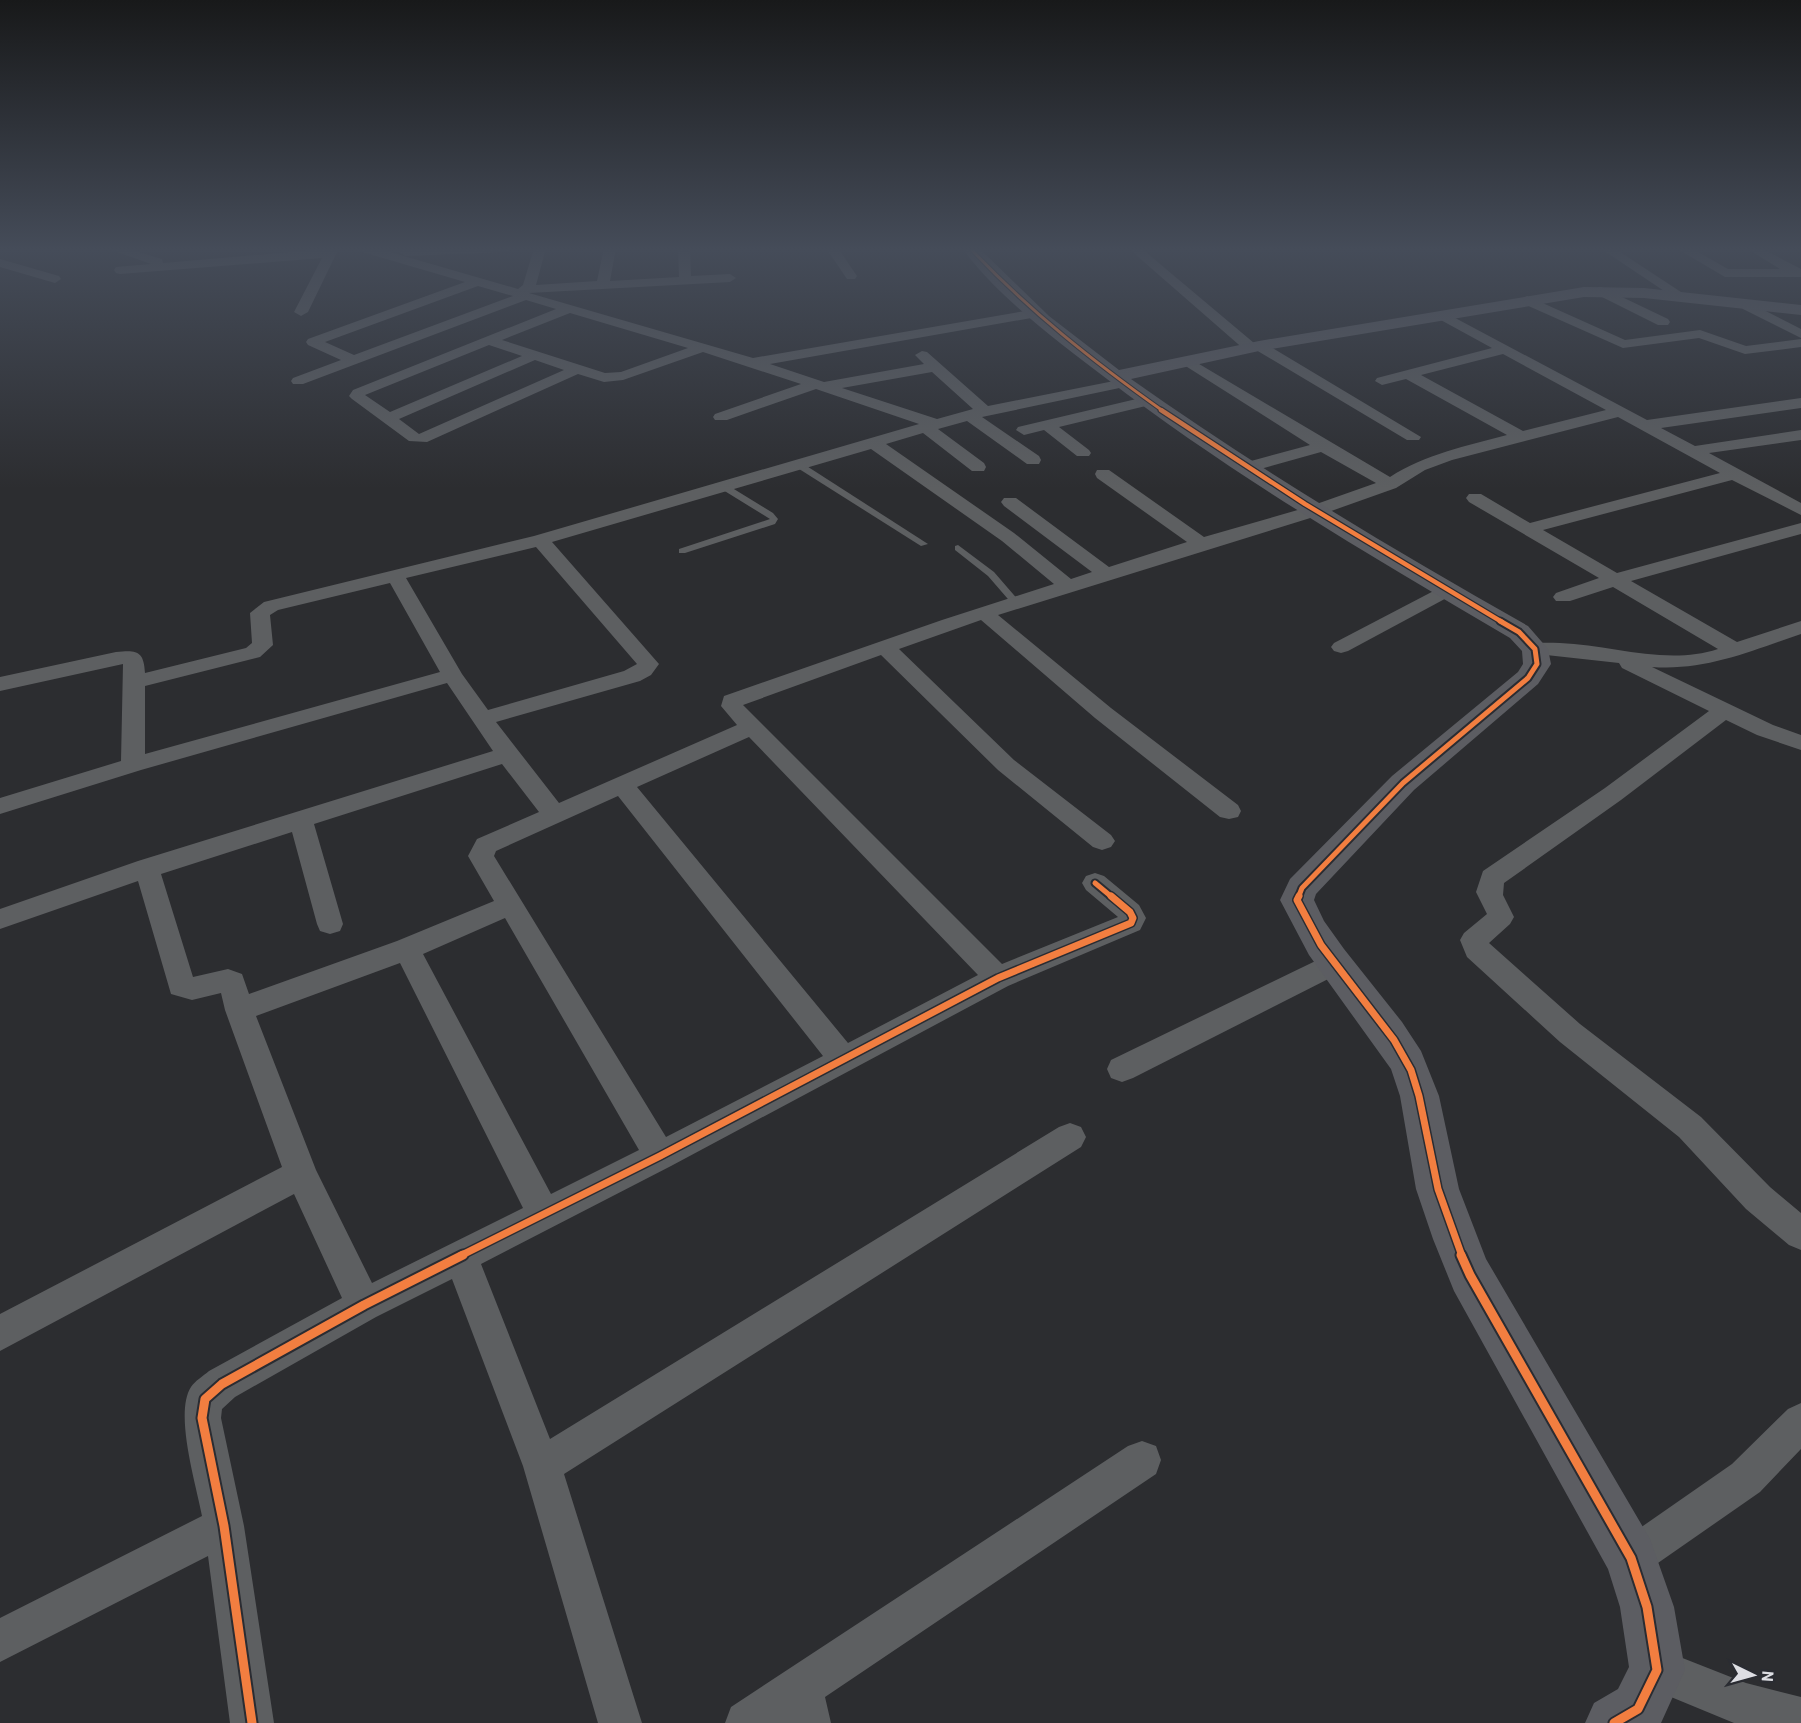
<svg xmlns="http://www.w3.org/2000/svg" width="1801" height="1723" font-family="Barlow,sans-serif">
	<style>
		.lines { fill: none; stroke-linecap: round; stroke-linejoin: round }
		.lane { fill: #5d5f61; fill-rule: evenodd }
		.street { fill: #5d5f61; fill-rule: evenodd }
		.secondary { fill: #5c5d62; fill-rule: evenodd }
		.cycleway-far4-casing { stroke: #2a2c32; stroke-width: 5 }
		.cycleway-far3-casing { stroke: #2a2c32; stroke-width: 7 }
		.cycleway-far2-casing { stroke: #2a2c32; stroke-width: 9 }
		.cycleway-far1-casing { stroke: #2a2c32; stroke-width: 10 }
		.cycleway-casing { stroke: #2a2c32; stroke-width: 13 }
		.cycleway-far4 { stroke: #f27e40; stroke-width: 3 }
		.cycleway-far3 { stroke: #f27e40; stroke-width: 4.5 }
		.cycleway-far2 { stroke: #f27e40; stroke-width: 5 }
		.cycleway-far1 { stroke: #f27e40; stroke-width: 7 }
		.cycleway { stroke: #f27e40; stroke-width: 9 }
	</style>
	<rect width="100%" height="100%" fill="#2c2d30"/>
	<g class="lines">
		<!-- lane -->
		<g class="lane">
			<polygon points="796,463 802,463 928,544 921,546 796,467"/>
			<polygon points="723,486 729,486 773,513 778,519 775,524 685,553 679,553 679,549 770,519 723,490"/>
			<polygon points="958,545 994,572 1020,602 1020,606 1014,606 988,576 955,550 955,546"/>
		</g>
		<!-- street -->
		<g class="street">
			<polygon points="106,248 125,248 162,259 163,263 339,248 308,312 301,316 294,312 322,258 120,274 116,273 114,270 116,267 151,264"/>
			<path d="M357,248H376L518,289L523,285L534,248H546L536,285L597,281L604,248H616L610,281L679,277L678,248H690L691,276L730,274L736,278L730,282L529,293L753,358L1037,309L1042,310L1044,313L1042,316L1037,317L770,364L824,382L924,364L915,355L922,351L927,352L988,406L1124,379L1129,380L1131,383L1129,386L982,417L1039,456L1041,460L1039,464H1027L967,421L938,429L984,463L986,467L984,471H972L923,433L886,444L1014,533L1071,579L1092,572L1004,506L1001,502L1004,498H1016L1109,567L1187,542L1097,478L1095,474L1097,470H1109L1204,537L1308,507L1376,483L1321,452L1246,473L1240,472L1238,468L1240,464L1310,445L1184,365L1182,362L1189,358L1390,477C1426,454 1466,446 1507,435L1406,379L1382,385L1375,381L1377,378L1492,348L1439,319L1437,316L1444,312L1647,420L1801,398V408L1661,428L1695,446L1801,430V440L1709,453L1801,503V515L1732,480L1543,530L1617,573L1801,523V534L1631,581L1737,642L1801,621V634C1751,651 1706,671 1652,667L1773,725L1801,735V750L1757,735L1726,720L1621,800L1504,883L1503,895L1514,917L1510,924L1489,943L1580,1024L1701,1117L1770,1187L1801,1213V1250L1789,1245L1746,1209L1679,1137L1560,1042L1467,957L1460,940L1464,933L1487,914L1476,892L1483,871L1605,788L1709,711L1622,668L1619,663L1528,653L1525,649L1528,645C1538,642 1549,643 1560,643C1612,645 1667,666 1718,649L1613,587L1570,601H1556L1553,597L1556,593L1599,578L1469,502L1466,498L1469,494H1481L1530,523L1720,473L1618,417L1452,460L1425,470L1396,488L1320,515L998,615L1111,708L1238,805L1241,811L1238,817L1229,819L1220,817L1095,718L981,620L899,649L1014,760L1111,835L1115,841L1111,847L1102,850L1093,847L998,770L881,655L743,705L1002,964L1118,917L1086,890L1082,883L1086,876L1095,873L1104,876L1139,905L1146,918L1140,930L1008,986L671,1166L481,1264L550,1439L1059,1127L1070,1123L1081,1127L1086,1137L1081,1147L564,1474L642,1723H598L523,1466L452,1279L376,1317L235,1397L222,1409L221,1418L244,1526L274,1723H230L208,1556L0,1662V1618L202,1516C196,1484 174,1413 191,1387C195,1381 203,1376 209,1371L342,1298L294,1194L0,1351V1314L282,1167L225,1010L221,993L192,1000L171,994L138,881L0,929V909L138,861L493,751L447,683L141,770L0,814V798L121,761L123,664L0,691V677L116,652C136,650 144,650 145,673L246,648L252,643L250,613L264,602L534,536L919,424L816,389L727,420H715L713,417L715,414L801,384L703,352L623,380L604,382L578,374L427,442L409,441L352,399L349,396L353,390L556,309L526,300L303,384H293L291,381L293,378L341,360L308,345L306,342L308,339L465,282L359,251ZM478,286L513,296L354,355L325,342ZM570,313L688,348L621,372L605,373L502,340ZM489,345L522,356L390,412L365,395ZM1503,354L1606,410L1523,431L1421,375ZM535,360L564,370L419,434L399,419ZM932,372L973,409L937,419L842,388ZM871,449L1002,541L1054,584L942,620L724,696L721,706L737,725L559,803L496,722L640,681L651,675L659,664L552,542ZM536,547L637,664L624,671L488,710L462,674L406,578ZM390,583L440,672L145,754V686L260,657L273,645L270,615L278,610ZM749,737L978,975L848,1043L637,787ZM502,764L539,812L477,839L468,856L494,901L397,941L249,994L242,974L228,969L193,977L161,874L292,832L317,924L320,931L330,934L340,931L343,924L314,824ZM618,796L823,1056L666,1137L494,856L496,851ZM505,918L639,1150L551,1194L423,954ZM400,963L523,1208L372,1283L316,1170L256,1016Z"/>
			<polygon points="413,248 513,248 507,252 405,256 399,252 401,249"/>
			<polygon points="826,248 838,248 857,276 855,279 847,279"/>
			<polygon points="1128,248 1141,248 1254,343 1264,343 1421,437 1419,440 1407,440 1256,350 1246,351"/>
			<polygon points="1600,248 1614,248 1687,296 1686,299 1676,299"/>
			<polygon points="1676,248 1691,248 1728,269 1780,269 1746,248 1761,248 1801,269 1801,277 1725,277"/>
			<polygon points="0,259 59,276 61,279 55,283 0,267"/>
			<polygon points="1601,287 1668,319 1670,322 1668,325 1658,325 1596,294 1595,291 1596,288"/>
			<polygon points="1527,296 1625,340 1700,330 1746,346 1801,339 1801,347 1745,354 1699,338 1623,348 1522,303 1520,300"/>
			<polygon points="1748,302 1801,329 1801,338 1743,309 1741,306"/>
			<polygon points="1149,396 1154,398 1157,401 1154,404 1059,427 1089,450 1091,453 1089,456 1077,456 1044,430 1024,435 1016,430 1018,427"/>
			<polygon points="1447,584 1454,586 1457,590 1454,594 1348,651 1341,653 1334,651 1331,647 1334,643"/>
			<polygon points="1334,952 1344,955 1348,963 1344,971 1133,1078 1122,1082 1111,1078 1107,1069 1111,1060"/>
			<polygon points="1801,1403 1801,1449 1760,1492 1645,1572 1631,1578 1617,1572 1611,1558 1617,1544 1732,1464 1788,1409"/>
			<polygon points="1142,1441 1156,1446 1161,1460 1156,1474 825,1697 831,1723 725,1723 731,1707 1128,1446"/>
			<polygon points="1657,1648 1746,1683 1801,1697 1801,1723 1734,1723 1642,1685 1635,1670 1642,1655"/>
		</g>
		<!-- secondary -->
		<path class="secondary" d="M962,248H979L1049,316L1119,370L1259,341L1584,287L1644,288L1801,305V315L1644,298L1584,297L1259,351L1131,379C1258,469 1392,549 1528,626L1548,649L1551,664L1538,684L1414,790L1316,894L1314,900L1324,921L1344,949L1402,1022L1421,1051L1439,1096L1459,1189L1486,1259L1650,1539L1674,1607L1685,1670L1661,1723H1585L1594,1703L1618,1689L1629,1667L1620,1607L1608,1569L1454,1291L1433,1239L1416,1189L1400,1096L1391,1069L1309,955L1280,900L1290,879L1392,776L1518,672L1523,664L1522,651L1510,638C1372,557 1234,476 1107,379C1059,343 998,297 962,248Z"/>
		<defs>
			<path id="cycleway-far4" d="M970,248C1028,310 1094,362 1163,411"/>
			<polyline id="cycleway-far3" points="1161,410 1305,504 1502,622"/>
			<g id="cycleway-far2">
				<polyline points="1095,883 1113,898"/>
				<polyline points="1298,898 1302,888 1403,783 1528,678 1537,664 1535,649 1519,632 1500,621"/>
			</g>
			<g id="cycleway-far1">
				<polyline points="1299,896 1297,900 1321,945 1394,1040 1411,1070 1419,1096 1438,1189 1462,1256"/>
				<polyline points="460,1256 660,1156 998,978 1131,923 1133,918 1130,912 1111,896"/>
			</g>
			<g id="cycleway">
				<polyline points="1461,1255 1470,1275 1631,1558 1647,1607 1657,1670 1638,1709 1614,1723"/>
				<polyline points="252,1723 224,1526 202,1418 205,1399 222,1384 364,1305 463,1255"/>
			</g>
		</defs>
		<!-- cycleway-far4 casing -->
		<use href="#cycleway-far4" class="cycleway-far4-casing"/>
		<!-- cycleway-far3 casing -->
		<use href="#cycleway-far3" class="cycleway-far3-casing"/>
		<!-- cycleway-far2 casing -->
		<use href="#cycleway-far2" class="cycleway-far2-casing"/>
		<!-- cycleway-far1 casing -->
		<use href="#cycleway-far1" class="cycleway-far1-casing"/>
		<!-- cycleway casing -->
		<use href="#cycleway" class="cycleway-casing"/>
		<!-- cycleway-far4 -->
		<use href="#cycleway-far4" class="cycleway-far4"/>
		<!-- cycleway-far3 -->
		<use href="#cycleway-far3" class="cycleway-far3"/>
		<!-- cycleway-far2 -->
		<use href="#cycleway-far2" class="cycleway-far2"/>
		<!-- cycleway-far1 -->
		<use href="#cycleway-far1" class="cycleway-far1"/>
		<!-- cycleway -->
		<use href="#cycleway" class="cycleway"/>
	</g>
	<!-- sky -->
	<linearGradient id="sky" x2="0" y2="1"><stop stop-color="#18191a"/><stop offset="0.51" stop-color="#454c59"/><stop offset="1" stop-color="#454c59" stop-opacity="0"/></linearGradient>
	<rect width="1801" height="489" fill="url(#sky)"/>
	<!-- north arrow -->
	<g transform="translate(1753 1675) rotate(95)" stroke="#2a2c32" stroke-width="4.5" paint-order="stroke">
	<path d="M0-4.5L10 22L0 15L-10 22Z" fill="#dddee3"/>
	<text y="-9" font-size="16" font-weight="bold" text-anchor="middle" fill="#dddee3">N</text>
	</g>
</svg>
